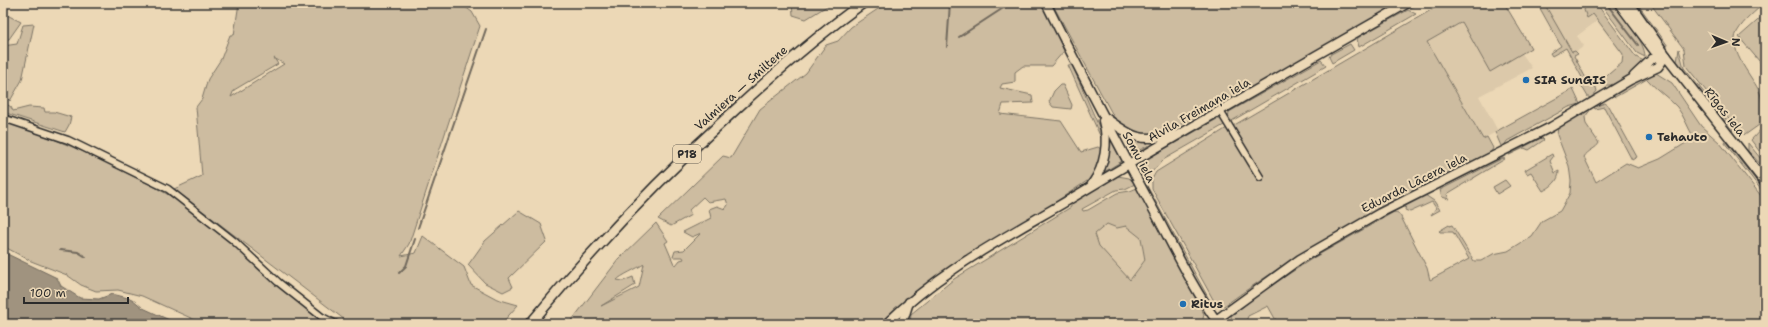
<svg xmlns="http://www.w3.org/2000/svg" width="1768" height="327" font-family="'Shantell Sans',sans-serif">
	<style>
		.built { fill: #dcc9aa }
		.green { fill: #cdbca0; stroke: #7c7466; fill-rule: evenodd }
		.water { fill: #a0937f; stroke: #71695d }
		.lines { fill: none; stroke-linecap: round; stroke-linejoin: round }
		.stream { stroke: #71695d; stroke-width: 2 }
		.street-casing { stroke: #2b2b2b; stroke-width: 9 }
		.secondary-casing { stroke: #2b2b2b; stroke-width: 11 }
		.primary-casing { stroke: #2b2b2b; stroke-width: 12 }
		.street { stroke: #ecd8b6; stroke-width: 6 }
		.secondary { stroke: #ecd8b6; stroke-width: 8 }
		.primary { stroke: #ecd8b6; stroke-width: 9 }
		.poi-dot { fill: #1f6fb2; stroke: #ecd8b6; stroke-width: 1.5 }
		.labels { text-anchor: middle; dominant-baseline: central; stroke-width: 4; stroke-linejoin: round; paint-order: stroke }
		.shield { fill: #ecd8b6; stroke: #655f55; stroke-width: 1 }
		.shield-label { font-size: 11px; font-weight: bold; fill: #2b2b2b }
		.poi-label { font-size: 12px; font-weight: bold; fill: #2b2b2b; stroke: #ecd8b6; text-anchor: start }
		.street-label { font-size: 12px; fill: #2b2b2b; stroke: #ecd8b6 }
	</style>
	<rect width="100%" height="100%" fill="#ecd8b6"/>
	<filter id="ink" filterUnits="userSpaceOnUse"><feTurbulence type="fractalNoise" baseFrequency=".025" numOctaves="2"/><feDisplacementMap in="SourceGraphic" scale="8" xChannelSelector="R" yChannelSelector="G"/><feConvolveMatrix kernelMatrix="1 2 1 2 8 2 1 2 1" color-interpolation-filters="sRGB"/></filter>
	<g filter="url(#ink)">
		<!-- built -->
		<g class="built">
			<polygon points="1482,3 1521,52 1532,68 1479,96 1498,131 1483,139 1424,37"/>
			<polygon points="1542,3 1589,3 1625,52 1622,54 1597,21 1577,36 1584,46 1572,55"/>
			<polygon points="1123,223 1141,238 1145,260 1129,281 1088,270 1093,227"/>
		</g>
		<!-- green -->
		<g class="green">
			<path d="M239,3H460L472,12L480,26L409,244L401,256L416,253L423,236L464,267L471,285L497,299L518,305L501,324H354L345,320L174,189L202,176L196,107L202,99L208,79L221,59L230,35H234ZM274,58L284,64L231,97L234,90L278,64Z"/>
			<polygon points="792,3 832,3 806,19 793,15"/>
			<path d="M887,3H1043L1064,51L1051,66H1023L1015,72V82L1002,84L1000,88L1032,95L1033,103L1003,104L1000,114L1061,121L1081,152L1098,147L1101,149L1099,161L1093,177L908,300L885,319L875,324H569L618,260L656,223L668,241L665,243L674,264L676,265L680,260L684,259L683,257H673L675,251L684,250L701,233L692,237L683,232L711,218L709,209L717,206L725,209L728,205L726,199L708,202L703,197L689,210L691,215L671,226L658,219L723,156L731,158L760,109L806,73L826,45L838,41L851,27ZM644,264L639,287L601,306L635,285L633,277L623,281L617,280C620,276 638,268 644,264Z"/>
			<path d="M1054,3H1398L1243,94L1157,136C1139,135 1128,132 1115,119L1053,5Z"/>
			<path d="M1443,3H1504L1531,48L1490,72L1462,22L1427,42L1483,139L1487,137L1493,148L1491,152C1398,198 1308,245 1224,306L1214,301L1152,189V179L1156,172L1227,128L1249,166L1255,164L1231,127Z"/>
			<polygon points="1537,3 1544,3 1572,52 1575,51 1578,54 1574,56 1589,84 1594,81 1597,91 1591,98 1588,97 1581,85 1585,83 1566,48 1552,56 1550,53 1561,46"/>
			<path d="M1588,3H1596L1636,57L1644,61C1634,70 1619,87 1605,85L1603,79L1622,63L1623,54L1593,14L1587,18L1584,10Z"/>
			<path d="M1600,3H1612C1622,16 1645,40 1645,57L1637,53Z"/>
			<polygon points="1635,3 1637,3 1668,46 1664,46"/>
			<path d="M1650,3H1764C1755,12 1744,20 1737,32C1727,51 1754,78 1760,93C1763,101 1764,110 1764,118L1759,125L1745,135L1736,128L1686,66L1684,49Z"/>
			<polygon points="1408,10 1416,14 1359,47 1357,39 1362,35"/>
			<polygon points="3,13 21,22 9,39 3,40"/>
			<polygon points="1765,14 1765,68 1739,37"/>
			<polygon points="34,24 22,80 10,101 6,97 8,92 6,87 3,88 3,46 17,44 23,25"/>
			<polygon points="1350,44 1354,50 1332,63 1329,57 1331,54"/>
			<polygon points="1679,49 1684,68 1733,128 1733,131 1680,68 1677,62"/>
			<polygon points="1321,60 1326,66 1230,122 1228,119 1229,112"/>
			<polygon points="1068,65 1071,65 1073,67 1103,136 1102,140"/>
			<path d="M1656,73L1672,83L1701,126L1720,143L1765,201V324H1278L1268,306L1248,316L1245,324H1232L1231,316L1260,293L1313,258L1394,212L1400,215L1427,268L1430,280L1469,259L1453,232H1440L1439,231L1449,225V226L1452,225L1474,261H1481L1493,254L1508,251L1532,236L1542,221L1560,211L1570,193L1571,181L1569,166L1557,135L1558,127L1591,109L1585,117L1586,124L1599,143C1596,149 1588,150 1584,157L1596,182L1626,163L1638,168L1660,159L1694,138C1688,128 1684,116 1677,107C1668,97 1656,90 1647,79L1615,97L1613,95L1648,75Z"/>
			<polygon points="1060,85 1063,85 1072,105 1071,109 1053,107 1049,102 1054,91"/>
			<polygon points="1573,89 1580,104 1569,107 1507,141 1504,146 1501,146 1495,132"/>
			<polygon points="3,102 11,107 13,111 29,107 44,108 45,112 54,112 71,117 69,125 65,132 3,112"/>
			<polygon points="1605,103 1609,106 1637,157 1632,160 1604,107 1595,109 1594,107"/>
			<polygon points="3,118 82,151 153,186 186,205 321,312 342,324 204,324 142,296 118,290 96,291 81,285 67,275 31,261 3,246"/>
			<polygon points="1217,119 1222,119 1224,125 1163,160 1148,176 1142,180 1140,169 1142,162"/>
			<polygon points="1765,125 1765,159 1751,140"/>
			<polygon points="1542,138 1544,140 1529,150 1524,148 1509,155 1539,139"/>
			<polygon points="1132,140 1147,142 1148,146 1135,152"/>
			<polygon points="1110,141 1113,141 1122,161 1104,172 1103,171"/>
			<polygon points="1724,142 1726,142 1765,192 1765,195"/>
			<polygon points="1748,143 1765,164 1765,169 1748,151"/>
			<path d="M1552,154L1553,157L1550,161L1555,173L1559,171C1559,181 1551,187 1543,191L1531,172L1527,174L1525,170Z"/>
			<polygon points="1503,158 1505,159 1447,194 1449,199 1442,197 1440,190"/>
			<path d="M1118,176L1129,178L1135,184L1125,189L1116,190L1082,209L1083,211L1088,210L1117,193L1130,191L1137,188L1204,314L1202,324H910L911,314L954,279L1071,207V202ZM1107,224L1117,228L1126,226L1141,238L1145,260L1130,280L1099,246L1095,234Z"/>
			<polygon points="1505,180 1510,186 1497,194 1493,187"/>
			<polygon points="1146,184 1209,299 1221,308 1215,307 1207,301 1144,185"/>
			<polygon points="1425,195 1434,201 1440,210 1431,215 1436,208 1432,202 1410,212 1405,210 1406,205"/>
			<polygon points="519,211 541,224 547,241 509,278 513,287 503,292 485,283 468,265 485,241"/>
		</g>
		<!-- water -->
		<polygon class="water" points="3,252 57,278 61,286 80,298 99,299 112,294 132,299 143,308 178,324 18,324 3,318"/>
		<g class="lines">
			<!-- stream -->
			<g class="stream">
				<polyline points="1606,3 1638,45"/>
				<polyline points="959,37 1011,3"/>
				<polyline points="947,47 950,3"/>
				<polyline points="418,228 486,29"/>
				<polyline points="60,250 78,252 86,257"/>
				<polyline points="399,273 406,266 415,239"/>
			</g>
			<defs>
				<g id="street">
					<polyline points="1220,111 1260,177"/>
					<polyline points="3,118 68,140 168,189 234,241 278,282 322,317 336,324"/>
				</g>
				<g id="secondary">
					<path d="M1046,3C1080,72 1116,140 1152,207C1173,246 1192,287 1218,323"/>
					<polyline points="1634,76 1652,59 1666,56"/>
					<path d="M1106,118C1133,138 1140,142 1174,135"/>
					<path d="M1092,184C1105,166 1109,142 1103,121"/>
					<polyline points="1216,320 1300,259 1380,213 1551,127 1630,80 1658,67 1666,56"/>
					<path d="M886,324C938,272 1004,238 1067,201C1179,133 1294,68 1408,3"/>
					<polyline points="902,324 909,302"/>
				</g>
				<g id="primary">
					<polyline points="1619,3 1655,51 1666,56"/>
					<polyline points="1629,3 1666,56 1765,182"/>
					<path d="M530,324C593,248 661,177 735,110C776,72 818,35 863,3"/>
				</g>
			</defs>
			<!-- street casing -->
			<use href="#street" class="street-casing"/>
			<!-- secondary casing -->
			<use href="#secondary" class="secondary-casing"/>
			<!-- primary casing -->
			<use href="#primary" class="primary-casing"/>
			<!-- street -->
			<use href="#street" class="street"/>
			<!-- secondary -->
			<use href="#secondary" class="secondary"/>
			<!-- primary -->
			<use href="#primary" class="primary"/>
		</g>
	</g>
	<!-- markers -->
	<g class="poi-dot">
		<circle cx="1526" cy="80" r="4"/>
		<circle cx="1649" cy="137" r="4"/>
		<circle cx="1183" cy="304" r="4"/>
	</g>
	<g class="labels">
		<!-- shield labels -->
		<rect class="shield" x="673" y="145" width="28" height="18" rx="3"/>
		<g class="shield-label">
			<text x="687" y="154">P18</text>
		</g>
		<!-- poi labels -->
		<g class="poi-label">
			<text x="1534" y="80">SIA SunGIS</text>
			<text x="1657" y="137">Tehauto</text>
			<text x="1191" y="304">Ritus</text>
		</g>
		<!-- street labels -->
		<g class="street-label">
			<text transform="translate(741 88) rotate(-42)">Valmiera — Smiltene</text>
			<text transform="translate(1199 110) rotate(-30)">Alvila Freimaņa iela</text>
			<text transform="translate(1725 112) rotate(52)">Rīgas iela</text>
			<text transform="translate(1139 157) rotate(62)">Somu iela</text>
			<text transform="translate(1414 183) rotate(-27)">Eduarda Lācera iela</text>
		</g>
	</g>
	<!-- margin -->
	<rect width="1768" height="327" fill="none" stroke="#ecd8b6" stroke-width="16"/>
	<rect x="8" y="8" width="1752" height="311" fill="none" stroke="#2b2b2b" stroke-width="1.5" filter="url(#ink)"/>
	<!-- north arrow -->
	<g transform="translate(1726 42) rotate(92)" stroke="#ecd8b6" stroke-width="3" paint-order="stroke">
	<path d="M0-3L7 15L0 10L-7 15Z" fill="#2b2b2b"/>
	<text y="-6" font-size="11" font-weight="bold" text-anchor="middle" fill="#2b2b2b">N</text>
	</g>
	<!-- scale -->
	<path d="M24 297v6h104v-6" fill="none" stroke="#2b2b2b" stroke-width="2"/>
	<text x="30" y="297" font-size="12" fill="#2b2b2b" stroke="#ecd8b6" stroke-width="3" paint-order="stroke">100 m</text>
</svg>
